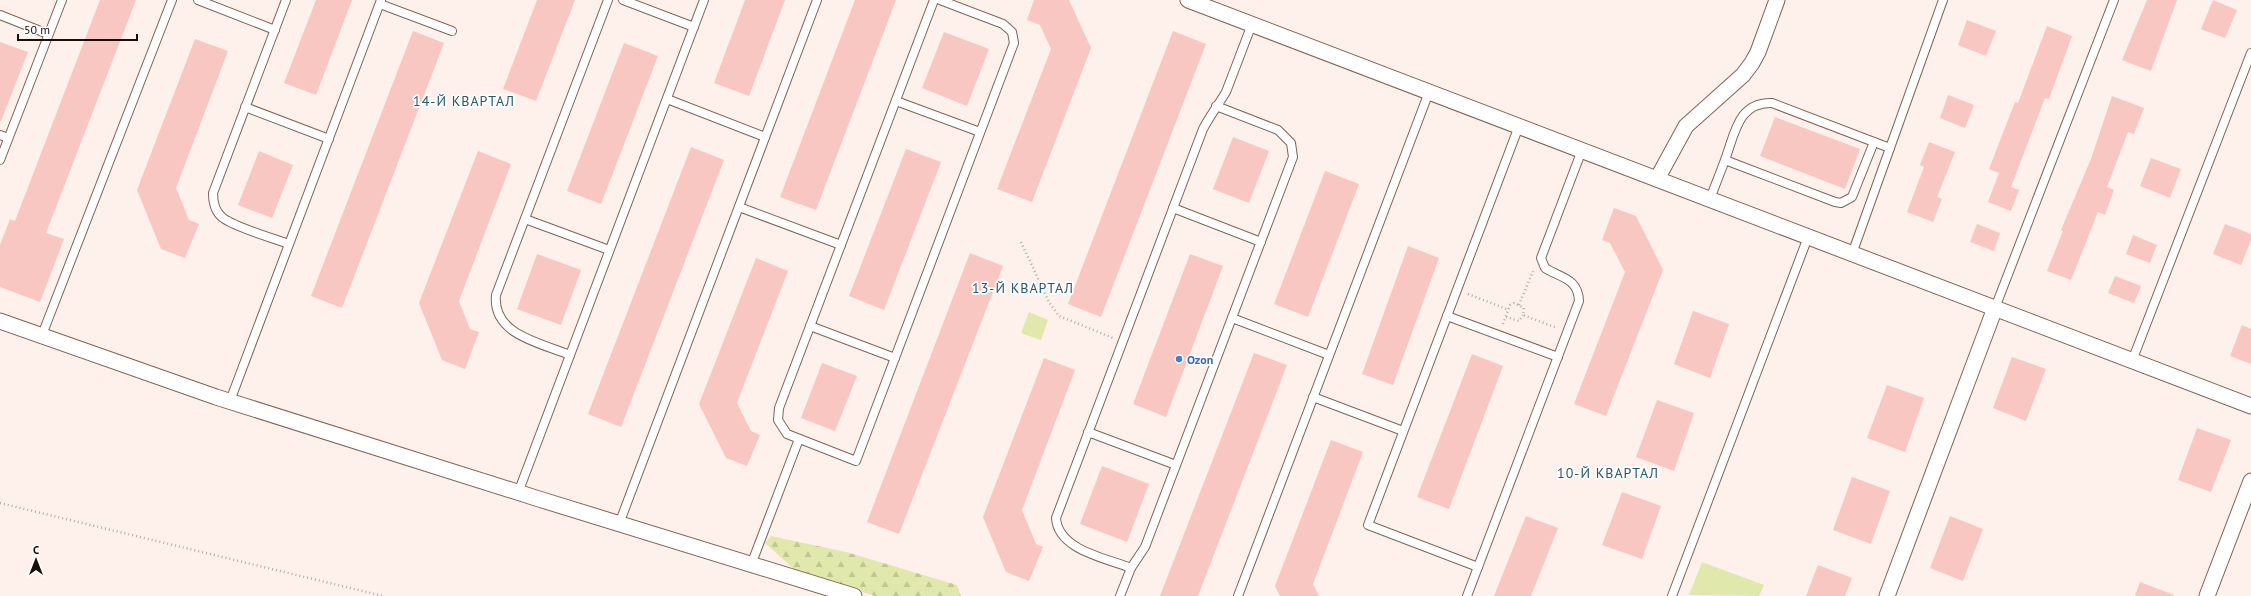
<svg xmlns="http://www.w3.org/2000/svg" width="2251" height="596" font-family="'PT Sans',sans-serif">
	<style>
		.forest { fill: url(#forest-firs) }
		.park { fill: #e0e9ab }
		.building { fill: #f9c7c1 }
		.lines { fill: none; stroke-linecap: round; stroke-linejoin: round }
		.lane-casing { stroke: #816356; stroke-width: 10 }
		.street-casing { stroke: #816356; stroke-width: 17 }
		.path { stroke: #b7aaa5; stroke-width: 2.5; stroke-dasharray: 1 3; stroke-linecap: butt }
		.lane { stroke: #fff; stroke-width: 8 }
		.street { stroke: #fff; stroke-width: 15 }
		.shop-dot { fill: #3f7fe0; stroke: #fff; stroke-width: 1.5 }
		.labels { text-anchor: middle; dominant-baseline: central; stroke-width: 3.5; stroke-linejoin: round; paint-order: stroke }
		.shop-label { font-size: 12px; font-weight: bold; fill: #366cbe; stroke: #fff; text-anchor: start }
		.quarter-label { font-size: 14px; letter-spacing: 1px; fill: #245967; stroke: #fff }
	</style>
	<defs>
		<pattern id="forest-firs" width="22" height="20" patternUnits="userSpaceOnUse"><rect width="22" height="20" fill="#e0e9ab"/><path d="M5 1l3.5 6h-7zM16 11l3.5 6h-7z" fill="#c0c792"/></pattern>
	</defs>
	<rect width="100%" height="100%" fill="#fef0ea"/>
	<!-- forest -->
	<polygon class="forest" points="771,536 846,552 957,585 961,596 875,596 796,571 765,543"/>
	<!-- park -->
	<g class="park">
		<polygon points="1029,312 1048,320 1041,340 1021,333"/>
		<polygon points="1702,562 1764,585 1759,596 1689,595"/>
	</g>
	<!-- building -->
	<g class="building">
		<polygon points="100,0 136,0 46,233 64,239 40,302 0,287 0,245 10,219 15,221"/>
		<polygon points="316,0 352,0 316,95 284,83"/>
		<polygon points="537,0 575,0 536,101 503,89"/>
		<polygon points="745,0 785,0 749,96 714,83"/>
		<polygon points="855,0 896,0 816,210 780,197"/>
		<polygon points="1034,0 1069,0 1091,48 1032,202 997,189 1051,49 1040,25 1027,20"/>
		<polygon points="2147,0 2177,0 2151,71 2122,60"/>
		<polygon points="2213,0 2237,10 2225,38 2201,29"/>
		<polygon points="1967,20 1996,31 1986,56 1958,45"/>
		<polygon points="2047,26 2072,36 2049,99 2045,98 2011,187 2019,190 2011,211 1988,202 1999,173 1989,169 2015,102 2018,103"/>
		<polygon points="413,31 444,43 342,308 311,296"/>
		<polygon points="1173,31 1206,44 1101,317 1068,304"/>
		<polygon points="944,32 989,49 967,106 922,88"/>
		<polygon points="195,39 228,51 176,188 189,220 199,224 185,258 161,249 137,190"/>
		<polygon points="0,42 28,52 1,121 0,121"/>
		<polygon points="624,43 658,56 601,204 567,191"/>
		<polygon points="1948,95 1974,105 1965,128 1940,118"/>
		<polygon points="2112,96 2144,108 2134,134 2128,132 2107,187 2114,190 2105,215 2098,212 2071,280 2047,271 2063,231 2061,230 2091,159"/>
		<polygon points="1775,117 1860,149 1845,189 1760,156"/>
		<polygon points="1233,137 1269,151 1249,203 1213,189"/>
		<polygon points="1929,142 1955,152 1937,197 1942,199 1933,222 1907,212 1924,167 1920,165"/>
		<polygon points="691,147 724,160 621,427 588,414"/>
		<polygon points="906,149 941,162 884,310 849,296"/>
		<polygon points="259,151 293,165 272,218 238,205"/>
		<polygon points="478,151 511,164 459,301 470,329 479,332 465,369 442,360 419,303"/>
		<polygon points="2151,158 2181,169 2170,198 2140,186"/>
		<polygon points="1325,171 1359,184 1308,317 1274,304"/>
		<polygon points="1614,208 1636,216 1663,270 1606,416 1574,404 1625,272 1610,243 1602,240"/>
		<polygon points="1977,224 2000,233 1994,251 1970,242"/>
		<polygon points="2225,224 2251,234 2251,240 2241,265 2213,254"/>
		<polygon points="2133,235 2157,245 2150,263 2126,254"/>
		<polygon points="1408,246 1439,258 1393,385 1362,374"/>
		<polygon points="970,253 1003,266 899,534 867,522"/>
		<polygon points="537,254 581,270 561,325 517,309"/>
		<polygon points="1190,254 1223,266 1166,417 1133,404"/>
		<polygon points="756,258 788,271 737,403 751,431 760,435 747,466 726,458 699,404"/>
		<polygon points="2115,276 2141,286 2134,303 2108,293"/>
		<polygon points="1693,311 1729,324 1710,378 1674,364"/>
		<polygon points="2242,325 2251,329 2251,364 2230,356"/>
		<polygon points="1254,353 1287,365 1198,596 1160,596"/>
		<polygon points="1472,354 1503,366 1449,509 1417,497"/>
		<polygon points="2012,357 2046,369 2026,421 1993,408"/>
		<polygon points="1044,358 1075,370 1022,510 1036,544 1043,547 1029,581 1006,572 983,517"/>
		<polygon points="822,363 857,376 835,431 801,418"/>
		<polygon points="1887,385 1924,398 1905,452 1867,438"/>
		<polygon points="1657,400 1694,413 1674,471 1636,457"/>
		<polygon points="2197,428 2231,440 2211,492 2178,480"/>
		<polygon points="1331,440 1363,452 1313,584 1319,596 1280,596 1275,586"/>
		<polygon points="1102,466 1149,484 1127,542 1080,524"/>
		<polygon points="1852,477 1890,491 1871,544 1833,530"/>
		<polygon points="1622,492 1661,506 1642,559 1602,545"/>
		<polygon points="1526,516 1558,528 1531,596 1494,596"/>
		<polygon points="1950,516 1983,529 1963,581 1930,568"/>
		<polygon points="1818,565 1852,578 1845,596 1806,596"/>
		<polygon points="2140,582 2174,595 2173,596 2135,596"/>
	</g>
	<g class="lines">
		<defs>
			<g id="lane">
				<polyline points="198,0 275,30"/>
				<path d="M286,0L213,193C213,202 215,212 223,218C237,228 272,238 289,244"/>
				<polyline points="623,0 694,27"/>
				<polyline points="934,0 779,408 778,420 787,434 856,461 1014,43 1012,32 1003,24 940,0"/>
				<polyline points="380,4 452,31"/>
				<polyline points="0,15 48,34"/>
				<polyline points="667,99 765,137"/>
				<polyline points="896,101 980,132"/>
				<path d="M1216,106L1278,130L1291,143L1293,157L1145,547L1131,568C1106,558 1058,550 1056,518L1203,129C1210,116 1218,105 1226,92L1252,24"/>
				<polyline points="245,107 329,139"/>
				<polyline points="0,135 8,138"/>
				<polyline points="1874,142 1890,148"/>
				<polyline points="0,160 62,0"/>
				<path d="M1710,199L1725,160L1835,202L1841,203L1852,197L1874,142L1772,103C1738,102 1735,133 1725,160"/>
				<polyline points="739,207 841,245"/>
				<polyline points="1173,208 1261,242"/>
				<polyline points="525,219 609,250"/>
				<polyline points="1852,254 1943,0"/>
				<polyline points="1995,308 2114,0"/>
				<polyline points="1447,316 1558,357"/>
				<polyline points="1232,318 1329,355"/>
				<polyline points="810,326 895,358"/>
				<polyline points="42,335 172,0"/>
				<path d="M570,355C541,343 492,335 496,295L608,0"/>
				<polyline points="2132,361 2251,53"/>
				<polyline points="1313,397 1403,431"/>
				<polyline points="230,401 381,0"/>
				<polyline points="1088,432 1176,465"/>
				<polyline points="518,493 704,0"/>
				<polyline points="619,524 817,0"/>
				<polyline points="751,565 799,439"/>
				<polyline points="1478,567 1368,525 1519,126"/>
				<polyline points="1120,596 1131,568"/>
				<polyline points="1238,596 1429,92"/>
				<path d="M1467,596L1579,301C1578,278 1561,278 1545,268L1541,258L1582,150"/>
				<polyline points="1672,596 1808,237"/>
			</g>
			<g id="street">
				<polyline points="1188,0 2251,406"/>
				<polyline points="1657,179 1686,126 1743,75 1752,63 1758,52 1777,0"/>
				<polyline points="0,321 216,397 539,499 854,596"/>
				<polyline points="1887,596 1995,308"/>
				<polyline points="2207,596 2251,481"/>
			</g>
		</defs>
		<!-- lane casing -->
		<use href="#lane" class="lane-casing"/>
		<!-- street casing -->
		<use href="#street" class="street-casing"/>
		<!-- path -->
		<g class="path">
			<polyline points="1021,242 1049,302 1059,316 1113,338"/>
			<polyline points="1468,294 1509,310"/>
			<polyline points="1519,305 1533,271"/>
			<polyline points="1506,317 1519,321 1523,315"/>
			<polyline points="1503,324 1510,305 1514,303 1524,308 1523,315 1557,328"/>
			<polyline points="0,503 383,596"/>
		</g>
		<!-- lane -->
		<use href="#lane" class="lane"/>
		<!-- street -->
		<use href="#street" class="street"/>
	</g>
	<!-- markers -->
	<circle class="shop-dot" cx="1179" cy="359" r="4"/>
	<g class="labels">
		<!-- shop labels -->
		<g class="shop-label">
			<text x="1187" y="359">Ozon</text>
		</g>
		<!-- quarter labels -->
		<g class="quarter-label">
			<text x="464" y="101">14-Й КВАРТАЛ</text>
			<text x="1023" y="288">13-Й КВАРТАЛ</text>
			<text x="1608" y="473">10-Й КВАРТАЛ</text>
		</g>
	</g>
	<!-- north arrow -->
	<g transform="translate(36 560)" stroke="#ffffff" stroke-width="3" paint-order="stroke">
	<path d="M0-3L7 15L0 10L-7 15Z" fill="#190e09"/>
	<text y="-6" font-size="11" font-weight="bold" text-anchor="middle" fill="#190e09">С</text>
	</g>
	<!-- scale -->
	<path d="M18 34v6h119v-6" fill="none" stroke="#190e09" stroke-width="2"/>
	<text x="24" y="34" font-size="12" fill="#190e09" stroke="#ffffff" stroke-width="3" paint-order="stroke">50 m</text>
</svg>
